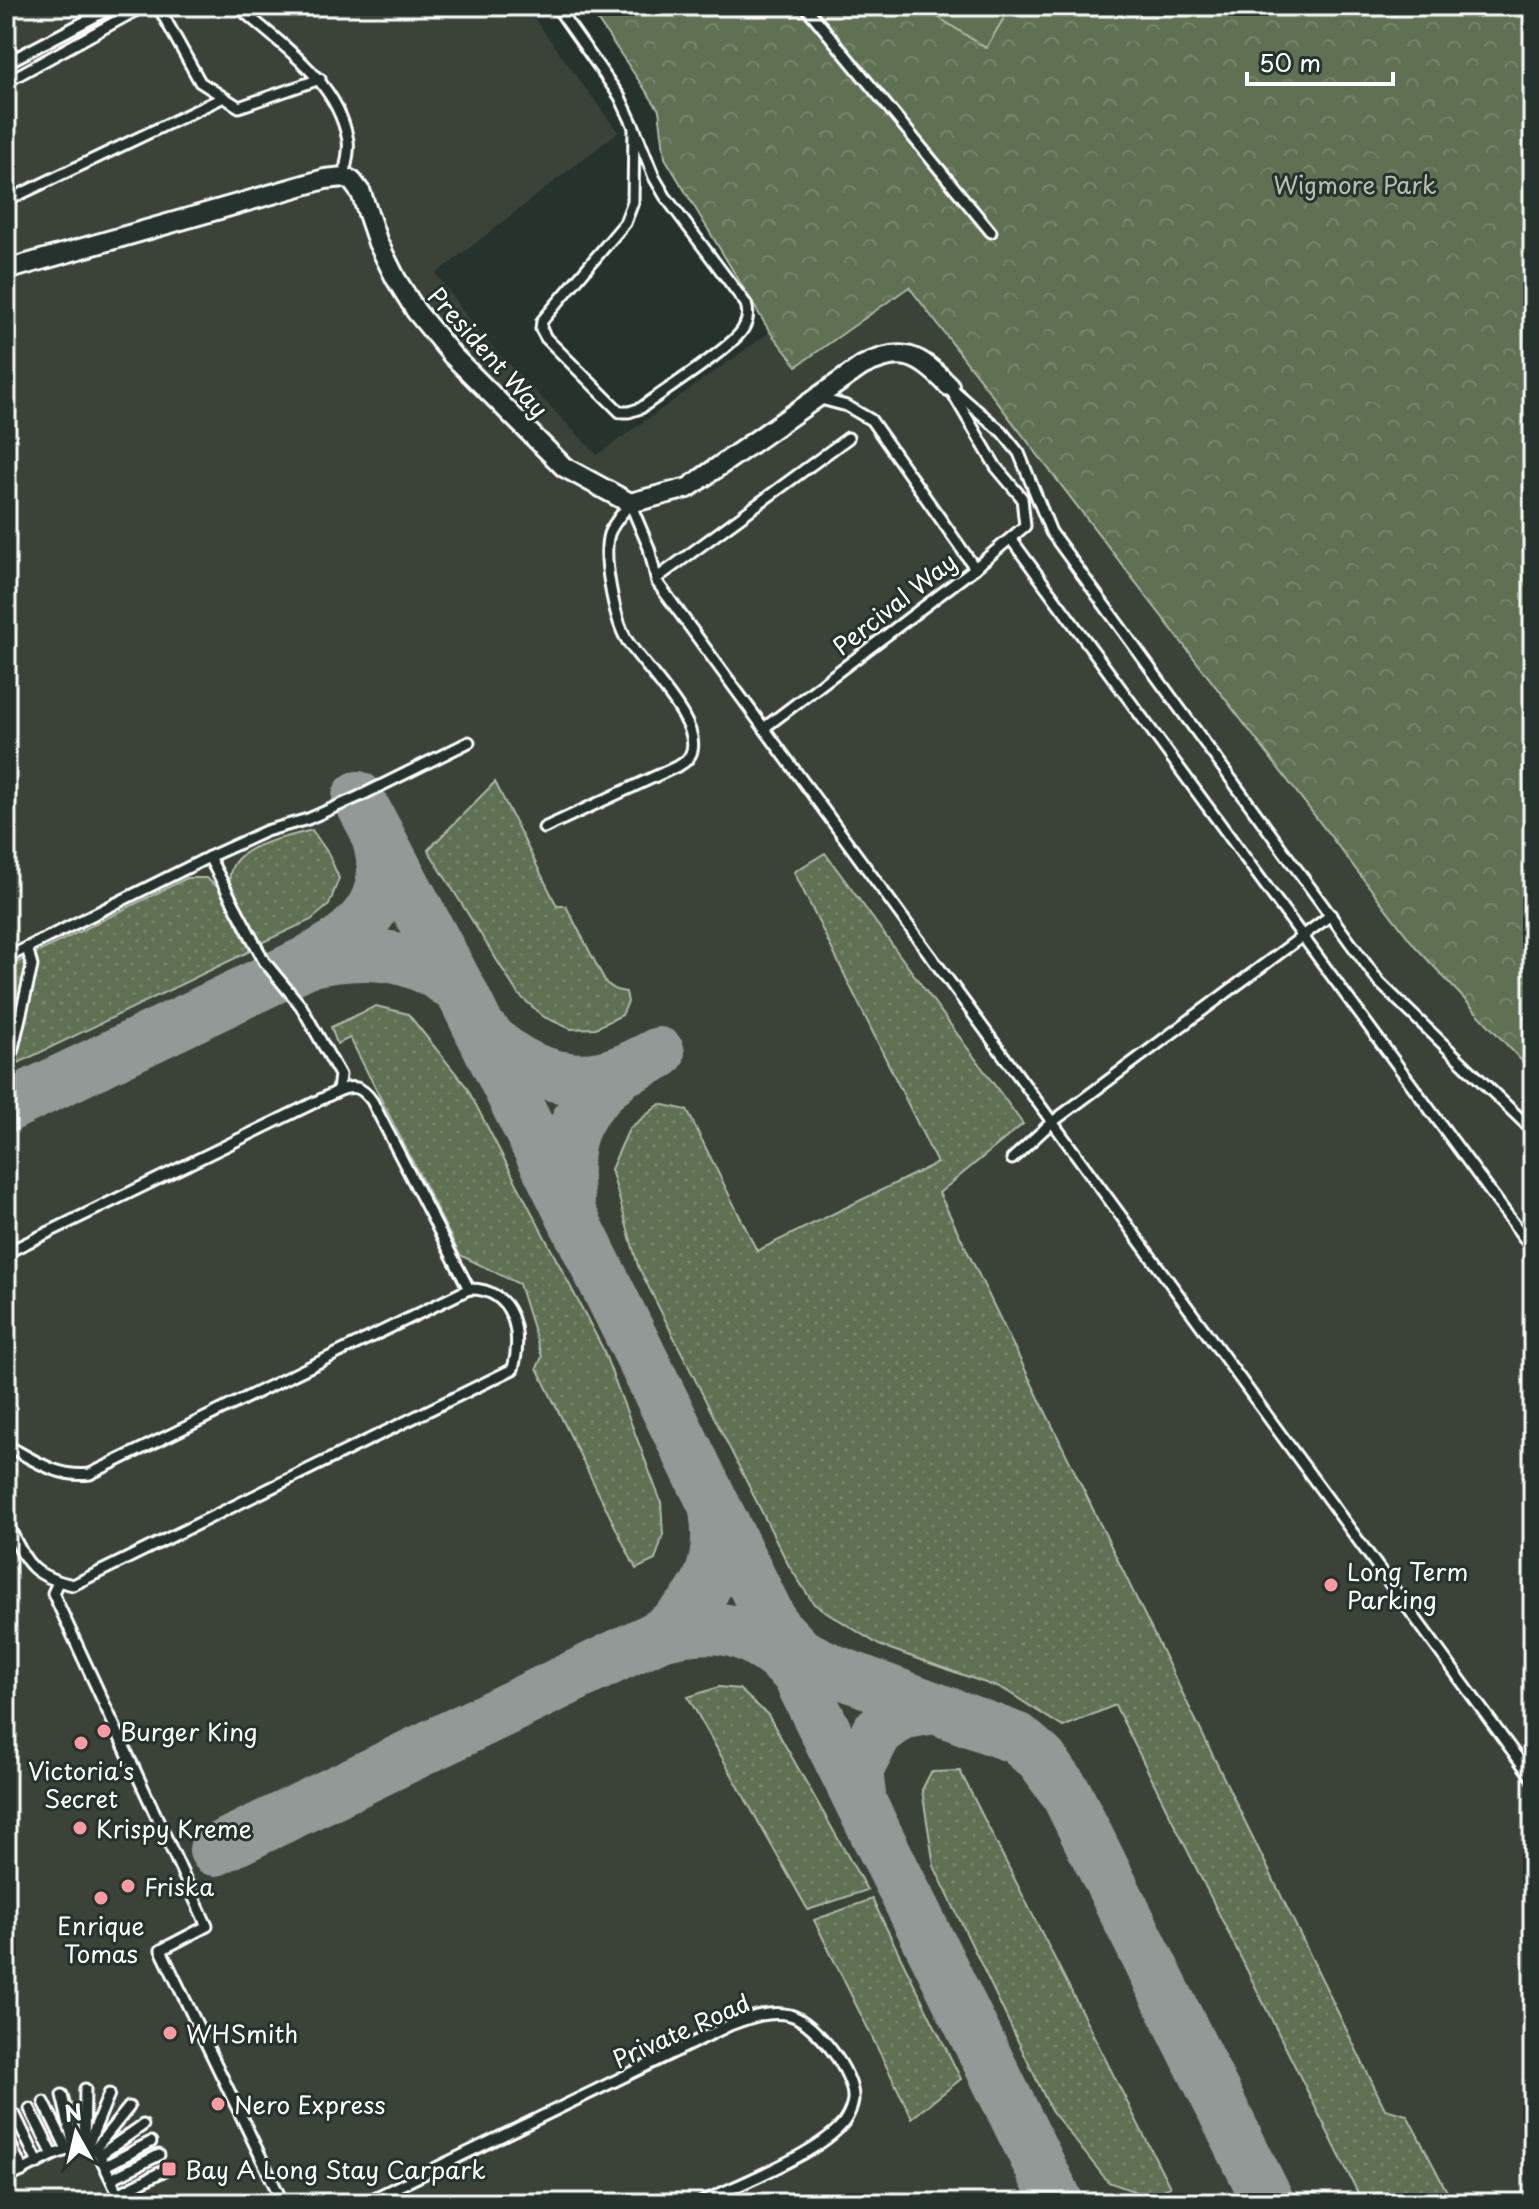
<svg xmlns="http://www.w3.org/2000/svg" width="1539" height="2209" font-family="'Playpen Sans',sans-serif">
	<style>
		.built { fill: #3a4238 }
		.grass { fill: url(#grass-dots); stroke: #afb8a8; stroke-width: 2 }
		.park { fill: url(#park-crowns); stroke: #afb8a8; stroke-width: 2 }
		.pitch { fill: #5f7052; stroke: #afb8a8; stroke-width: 2 }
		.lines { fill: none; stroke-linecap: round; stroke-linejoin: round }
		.taxiway { stroke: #929996; stroke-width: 52 }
		.lane-casing { stroke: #fff; stroke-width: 15 }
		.street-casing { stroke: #fff; stroke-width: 24 }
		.lane { stroke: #26332d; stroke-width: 9 }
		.street { stroke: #26332d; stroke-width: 18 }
		.poi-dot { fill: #ff9aa2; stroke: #26332d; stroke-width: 3 }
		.labels { text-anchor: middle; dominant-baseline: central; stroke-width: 6; stroke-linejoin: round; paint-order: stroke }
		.park-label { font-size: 24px; fill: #b7bfb1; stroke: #26332d }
		.street-label { font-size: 24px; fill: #fff; stroke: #26332d }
		.poi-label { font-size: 24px; fill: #fff; stroke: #26332d; text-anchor: start }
	</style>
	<defs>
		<pattern id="grass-dots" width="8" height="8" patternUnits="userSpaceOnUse" patternTransform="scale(2)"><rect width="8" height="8" fill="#5f7052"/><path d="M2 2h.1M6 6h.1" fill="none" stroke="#77856c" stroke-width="1.8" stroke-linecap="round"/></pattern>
		<pattern id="park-crowns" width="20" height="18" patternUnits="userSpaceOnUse" patternTransform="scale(2)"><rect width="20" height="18" fill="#5f7052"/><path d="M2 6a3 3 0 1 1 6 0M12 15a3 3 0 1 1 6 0" fill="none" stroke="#77856c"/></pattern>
	</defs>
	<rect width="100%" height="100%" fill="#26332d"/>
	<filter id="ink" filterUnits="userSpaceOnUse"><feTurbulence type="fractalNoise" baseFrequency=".0125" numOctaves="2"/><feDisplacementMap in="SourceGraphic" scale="16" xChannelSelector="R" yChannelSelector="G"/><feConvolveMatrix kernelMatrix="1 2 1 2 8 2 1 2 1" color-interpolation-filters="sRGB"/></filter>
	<g filter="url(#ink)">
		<!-- built -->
		<polygon class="built" points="6,6 525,6 618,132 436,274 478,332 597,455 770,332 798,366 909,287 1414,945 1533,1073 1533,2203 6,2203"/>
		<!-- grass -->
		<g class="grass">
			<polygon points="495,782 557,906 566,906 606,983 616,990 626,992 628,1002 622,1015 596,1028 571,1029 544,1017 518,994 428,850"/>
			<path d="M312,830L328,853L339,878L329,905L311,920L261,943C254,930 232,895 230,882C225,845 286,838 312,830Z"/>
			<polygon points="825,853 1023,1124 939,1193 1385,2109 1407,2115 1453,2203 1363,2203 1115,1705 1063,1727 1005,1690 879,1645 814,1604 789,1566 638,1266 611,1169 629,1129 660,1104 687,1110 757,1251 937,1163 794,872"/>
			<polygon points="187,878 206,878 219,888 250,951 6,1069 6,968"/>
			<polygon points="376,1006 408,1014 466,1086 602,1347 661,1502 663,1535 655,1560 636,1569 537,1368 542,1357 519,1284 460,1255 350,1038 337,1044 331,1027"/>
			<polygon points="719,1687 739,1689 768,1715 867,1890 808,1910 688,1697"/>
			<polygon points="960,1771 1170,2187 1150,2197 1108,2182 1051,2110 934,1866 922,1790 931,1772"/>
			<polygon points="872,1899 961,2079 912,2118 814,1920"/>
		</g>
		<!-- park -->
		<polygon class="park" points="588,6 1533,6 1533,1073 1414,945 909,287 797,366 770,332 665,158 659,110"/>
		<!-- pitch -->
		<polygon class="pitch" points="921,6 1011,6 986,48"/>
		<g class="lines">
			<!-- taxiway -->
			<g class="taxiway">
				<polyline points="358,797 462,993 1058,2203"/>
				<path d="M310,960C361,934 397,898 377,837"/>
				<path d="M484,1033C518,1070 569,1090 619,1072C633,1067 646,1060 659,1053"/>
				<path d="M6,1107L307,962C364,949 418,951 462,993"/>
				<path d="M569,1203C561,1139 572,1112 622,1071"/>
				<polyline points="780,1633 800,1654 833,1670 1018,1739 1041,1759 1066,1793 1269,2203"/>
				<path d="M660,1635C719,1620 751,1628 795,1671"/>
				<polyline points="861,1803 857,1771 877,1732 901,1714 934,1708"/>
				<path d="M215,1850L660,1635C705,1603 724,1566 715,1510"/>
			</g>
			<defs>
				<g id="lane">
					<polyline points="158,6 200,82 239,107 320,79"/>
					<path d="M237,6C280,44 338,80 348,141C350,152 345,166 344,177"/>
					<polyline points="556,6 620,97 634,127"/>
					<polyline points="805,6 991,232"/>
					<polyline points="6,63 115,6"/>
					<polyline points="6,82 144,6"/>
					<path d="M634,127L654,177L665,196L746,304C749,313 748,321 743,329C732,348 662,392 641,408L629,412H620L546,338L541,329L542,321L625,223L633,202Z"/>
					<polyline points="6,201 222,98"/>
					<polyline points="949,386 1002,432 1019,453 1051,532 1379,982 1533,1131"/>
					<polyline points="817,398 847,406 871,420 975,568"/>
					<polyline points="630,503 649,548 657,582 1533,1779"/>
					<polyline points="1011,539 1533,1250"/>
					<polyline points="657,578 848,438"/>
					<polyline points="764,728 975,568 1025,526 1022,498 996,467 952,392"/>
					<path d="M544,828L680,765C683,763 687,761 689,757C710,727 637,661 625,637C614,615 602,557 609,534C613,523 624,512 630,503"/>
					<polyline points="6,958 209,857 266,831 308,819 358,797 469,742"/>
					<polyline points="6,1078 32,966 27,947"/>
					<path d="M338,1091C354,1084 362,1087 372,1101L469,1289"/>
					<polyline points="1012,1159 1051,1123 1331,915"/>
					<polyline points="6,1253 338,1091 340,1075 301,1006 264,961 209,857"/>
					<path d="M6,1442L8,1446C35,1461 59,1478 90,1474L469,1289C514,1288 523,1334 513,1369L73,1585C27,1575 26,1560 6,1521"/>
					<polyline points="58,1582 53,1593 207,1926 161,1950 283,2203"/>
					<polyline points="62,2095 74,2146"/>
					<polyline points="44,2102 67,2149"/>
					<polyline points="30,2109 53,2155"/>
					<polyline points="15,2115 38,2163"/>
					<polyline points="6,2135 23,2171"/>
					<polyline points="84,2144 85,2089"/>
					<polyline points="88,2145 109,2094"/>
					<polyline points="95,2149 129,2107"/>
					<polyline points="100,2155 143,2125"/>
					<polyline points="105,2166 151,2142"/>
					<polyline points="6,2179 53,2155 84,2144 98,2152 118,2194 167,2169"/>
					<polyline points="111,2179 159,2155"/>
					<path d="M364,2203L730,2025C749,2018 769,2010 790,2015C815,2022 855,2073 853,2100C852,2107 848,2116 844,2122C821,2153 737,2185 700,2203"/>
				</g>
				<path id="street" d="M6,270L325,179L344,177L352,181L361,193L378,243L396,279L416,311L452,355L564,467L630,503L688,488L862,366C902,346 919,354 949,386"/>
			</defs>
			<!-- lane casing -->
			<use href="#lane" class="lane-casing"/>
			<!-- street casing -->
			<use href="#street" class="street-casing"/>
			<!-- lane -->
			<use href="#lane" class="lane"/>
			<!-- street -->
			<use href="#street" class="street"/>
		</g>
	</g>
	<!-- markers -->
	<g class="poi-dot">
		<circle cx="1331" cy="1585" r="8"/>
		<circle cx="104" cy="1731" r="8"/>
		<circle cx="81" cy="1743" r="8"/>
		<circle cx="80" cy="1828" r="8"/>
		<circle cx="128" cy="1886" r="8"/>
		<circle cx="101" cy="1898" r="8"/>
		<circle cx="170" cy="2033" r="8"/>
		<circle cx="218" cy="2104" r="8"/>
		<rect x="161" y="2161" width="16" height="16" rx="4"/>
	</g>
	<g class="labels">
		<!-- park labels -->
		<g class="park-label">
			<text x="1355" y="184">Wigmore Park</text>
		</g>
		<!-- street labels -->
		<g class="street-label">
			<text transform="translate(489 352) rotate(48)">President Way</text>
			<text transform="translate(894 603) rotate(-38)">Percival Way</text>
			<text transform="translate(681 2030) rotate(-24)">Private Road</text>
		</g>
		<!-- poi labels -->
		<g class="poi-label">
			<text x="1347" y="1571">Long Term<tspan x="1347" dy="28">Parking</tspan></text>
			<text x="120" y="1731">Burger King</text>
			<text x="81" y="1770" text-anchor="middle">Victoria's<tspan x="81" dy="28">Secret</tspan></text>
			<text x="96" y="1828">Krispy Kreme</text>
			<text x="144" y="1886">Friska</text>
			<text x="101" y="1925" text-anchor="middle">Enrique<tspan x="101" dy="28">Tomas</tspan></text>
			<text x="186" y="2033">WHSmith</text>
			<text x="234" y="2104">Nero Express</text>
			<text x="185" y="2169">Bay A Long Stay Carpark</text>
		</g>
	</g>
	<!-- margin -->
	<rect width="1539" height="2209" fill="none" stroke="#26332d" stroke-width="32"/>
	<rect x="16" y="16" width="1507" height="2177" fill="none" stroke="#fff" stroke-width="3" filter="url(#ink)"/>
	<!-- north arrow -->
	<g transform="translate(76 2133) rotate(352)" stroke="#26332d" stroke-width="6" paint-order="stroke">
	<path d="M0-6L14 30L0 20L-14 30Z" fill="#ffffff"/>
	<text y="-12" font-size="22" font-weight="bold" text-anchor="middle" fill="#ffffff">N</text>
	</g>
	<!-- scale -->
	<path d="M1247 72v12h146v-12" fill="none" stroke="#ffffff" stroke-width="4"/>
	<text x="1259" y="72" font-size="24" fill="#ffffff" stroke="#26332d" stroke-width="6" paint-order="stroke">50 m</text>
</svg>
